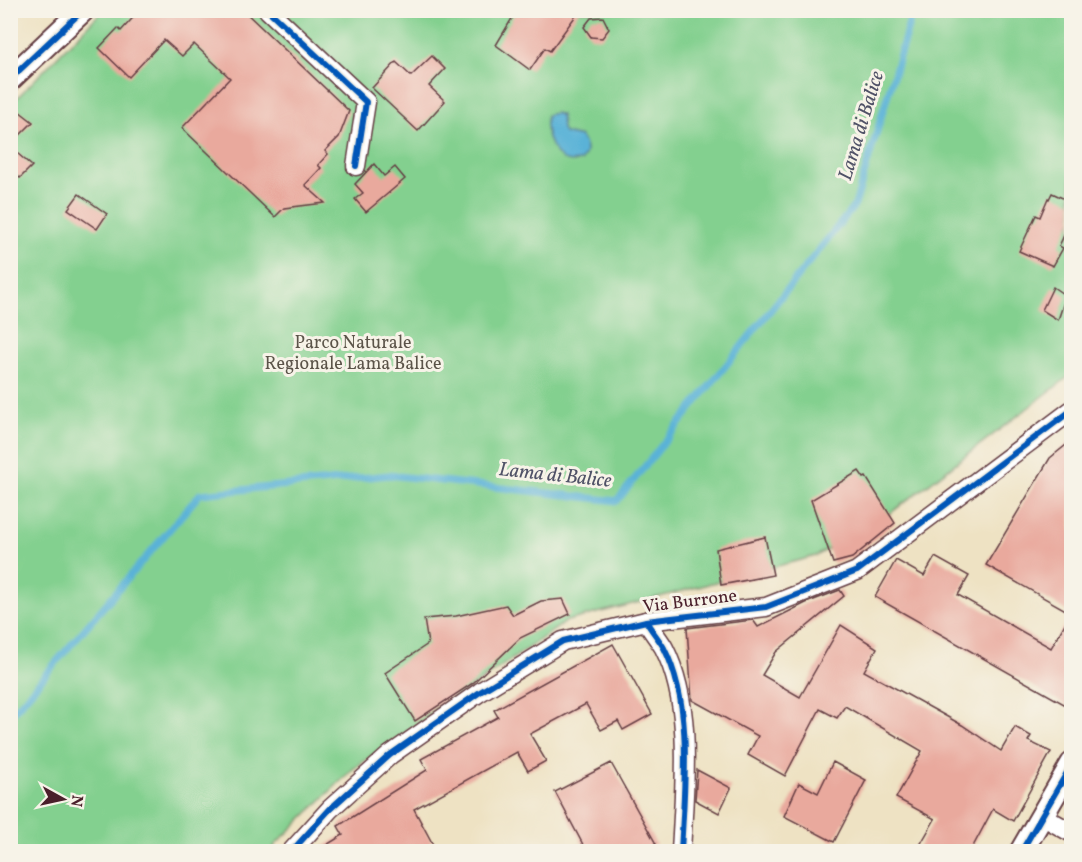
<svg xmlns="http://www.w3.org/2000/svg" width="1082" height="862" font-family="Vollkorn,serif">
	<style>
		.green { fill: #83d08f; stroke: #66785d; stroke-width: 1.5 }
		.water { fill: #5ab2d7; stroke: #526881; stroke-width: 1.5 }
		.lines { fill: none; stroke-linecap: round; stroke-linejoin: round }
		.stream { stroke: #5ab2d7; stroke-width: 7 }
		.building { fill: #e9a99d }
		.minor-casing { stroke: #633c42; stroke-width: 21 }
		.tertiary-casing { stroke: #633c42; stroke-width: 26 }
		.minor { stroke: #fff; stroke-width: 18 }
		.tertiary { stroke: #fff; stroke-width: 22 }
		.cycleway-casing { stroke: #f7f3e8; stroke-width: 10 }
		.cycleway { stroke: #0057b8; stroke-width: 6 }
		.labels { text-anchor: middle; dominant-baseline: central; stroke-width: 6; stroke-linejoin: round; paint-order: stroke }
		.park-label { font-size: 18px; fill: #5b5449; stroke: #f7f3e8 }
		.street-label { font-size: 18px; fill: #4a1f2b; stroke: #f7f3e8 }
		.water-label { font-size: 20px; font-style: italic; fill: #505267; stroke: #f7f3e8 }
	</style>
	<rect width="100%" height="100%" fill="#f7f3e8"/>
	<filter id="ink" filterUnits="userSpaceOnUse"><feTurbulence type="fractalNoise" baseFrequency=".0167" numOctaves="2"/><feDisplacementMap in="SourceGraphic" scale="12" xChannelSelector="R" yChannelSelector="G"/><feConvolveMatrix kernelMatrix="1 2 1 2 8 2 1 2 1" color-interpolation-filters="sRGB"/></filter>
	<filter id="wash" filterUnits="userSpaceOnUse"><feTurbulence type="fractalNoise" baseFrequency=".008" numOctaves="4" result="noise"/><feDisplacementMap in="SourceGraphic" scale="24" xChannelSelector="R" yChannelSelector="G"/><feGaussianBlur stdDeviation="1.35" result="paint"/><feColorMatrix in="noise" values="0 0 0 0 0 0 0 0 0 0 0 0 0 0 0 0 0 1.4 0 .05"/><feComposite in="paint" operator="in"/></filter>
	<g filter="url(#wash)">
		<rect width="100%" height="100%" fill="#eee2c3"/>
		<!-- green -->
		<polygon class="green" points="102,11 1071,11 1071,375 888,515 816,556 567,621 353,769 274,846 276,851 11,851 10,105"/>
		<!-- water -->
		<path class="water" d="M555,113L561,115L562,129L564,133L581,137C586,146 589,152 581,161C575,162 567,163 562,159C550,149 543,130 547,115Z"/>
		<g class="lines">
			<!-- stream -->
			<polyline class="stream" points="10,716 200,494 389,475 617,501 855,205 913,10"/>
		</g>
		<g id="blocks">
			<!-- building -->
			<g class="building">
				<polygon points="140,10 243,10 349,111 339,137 325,151 328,154 318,165 321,168 305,185 325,203 284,208 275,217 182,128 230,78 194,44 182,56 164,40 129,77 99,48 118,28 121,31"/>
				<polygon points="517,10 580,10 550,51 545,48 530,70 496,45"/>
				<polygon points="603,17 609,29 602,38 591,37 584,27 591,18"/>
				<polygon points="432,56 445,69 429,86 445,101 418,131 372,88 396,62 411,76"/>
				<polygon points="10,104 33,122 10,145"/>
				<polygon points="10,147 32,166 20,178 10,171"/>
				<polygon points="374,164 384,176 395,167 405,179 366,212 355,199 363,193 355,184"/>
				<polygon points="1052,193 1071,202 1071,221 1059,246 1063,248 1053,266 1019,251 1036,215 1040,217 1048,198 1049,199"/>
				<polygon points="79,194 107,214 97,229 68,209"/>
				<polygon points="1053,287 1066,296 1058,320 1042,310"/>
				<polygon points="1071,441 1071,708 875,597 896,560 924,576 935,557 969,576 958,595 1051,648 1071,613 986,565 1050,458"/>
				<polygon points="859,471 864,478 866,477 895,523 852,558 833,563 811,500"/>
				<polygon points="765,537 773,575 721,585 716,549"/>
				<polygon points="840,590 844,596 776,652 762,675 800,697 841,625 877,648 864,671 962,725 1001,751 1015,727 1031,736 1028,741 1051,752 1013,821 993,809 970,852 916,852 935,819 896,798 922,751 845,706 837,718 820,709 785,776 748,755 758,736 692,700 687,628 753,620 758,627 806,603"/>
				<polygon points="563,599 570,614 520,638 473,683 415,721 385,673 428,644 424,619 456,616 506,605 513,615 541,601"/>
				<polygon points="613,644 652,714 623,730 618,721 601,730 586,704 530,734 546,761 528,771 517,752 414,809 437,852 315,852 343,835 338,826 427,770 421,759 498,717 494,710"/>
				<polygon points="833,762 866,780 834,842 784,816 799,783 818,793"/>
				<polygon points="611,763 656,844 638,852 587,852 555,792"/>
				<polygon points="697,770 731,788 719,813 695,800"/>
			</g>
		</g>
	</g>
	<g filter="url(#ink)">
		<use href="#blocks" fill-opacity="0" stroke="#633c42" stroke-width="1.5"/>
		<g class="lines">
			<defs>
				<g id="minor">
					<polyline points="268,10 366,102 356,166"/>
					<path d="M646,621C651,630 659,639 664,648C694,707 684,788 681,852"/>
					<polyline points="1042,816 1072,833"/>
					<polyline points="291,852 330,809 390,755 480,692 563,641 646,621 766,607 857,571 1072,410"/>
				</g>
				<g id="tertiary">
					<polyline points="10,79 83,10"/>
					<polyline points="1021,852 1072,764"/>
				</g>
			</defs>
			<!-- minor casing -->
			<use href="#minor" class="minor-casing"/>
			<!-- tertiary casing -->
			<use href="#tertiary" class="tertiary-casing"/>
			<!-- minor -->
			<use href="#minor" class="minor"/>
			<!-- tertiary -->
			<use href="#tertiary" class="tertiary"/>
			<defs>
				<g id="cycleway">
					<polyline points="268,10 366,102 356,166"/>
					<polyline points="10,79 83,10"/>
					<path d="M646,621C651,630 659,639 664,648C694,707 684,788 681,852"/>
					<polyline points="291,852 330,809 390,755 480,692 563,641 646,621 766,607 857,571 1072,410"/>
					<polyline points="1021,852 1072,764"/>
				</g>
			</defs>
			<!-- cycleway casing -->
			<use href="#cycleway" class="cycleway-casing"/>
			<!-- cycleway -->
			<use href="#cycleway" class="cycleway"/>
		</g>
	</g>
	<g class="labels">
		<!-- park labels -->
		<g class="park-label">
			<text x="353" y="343">Parco Naturale<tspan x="353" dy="21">Regionale Lama Balice</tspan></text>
		</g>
		<!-- street labels -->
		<g class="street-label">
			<text transform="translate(690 602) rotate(-7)">Via Burrone</text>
		</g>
		<!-- water labels -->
		<g class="water-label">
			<text transform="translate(862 126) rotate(-73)">Lama di Balice</text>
			<text transform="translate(555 476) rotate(6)">Lama di Balice</text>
		</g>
	</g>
	<!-- margin -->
	<rect width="1082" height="862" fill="none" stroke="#f7f3e8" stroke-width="36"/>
	<!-- north arrow -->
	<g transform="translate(63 799) rotate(98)" stroke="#f7f3e8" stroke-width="4.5" paint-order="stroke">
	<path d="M0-4.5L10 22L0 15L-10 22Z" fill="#4a1f2b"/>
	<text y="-9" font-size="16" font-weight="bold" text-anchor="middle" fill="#4a1f2b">N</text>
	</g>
</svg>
